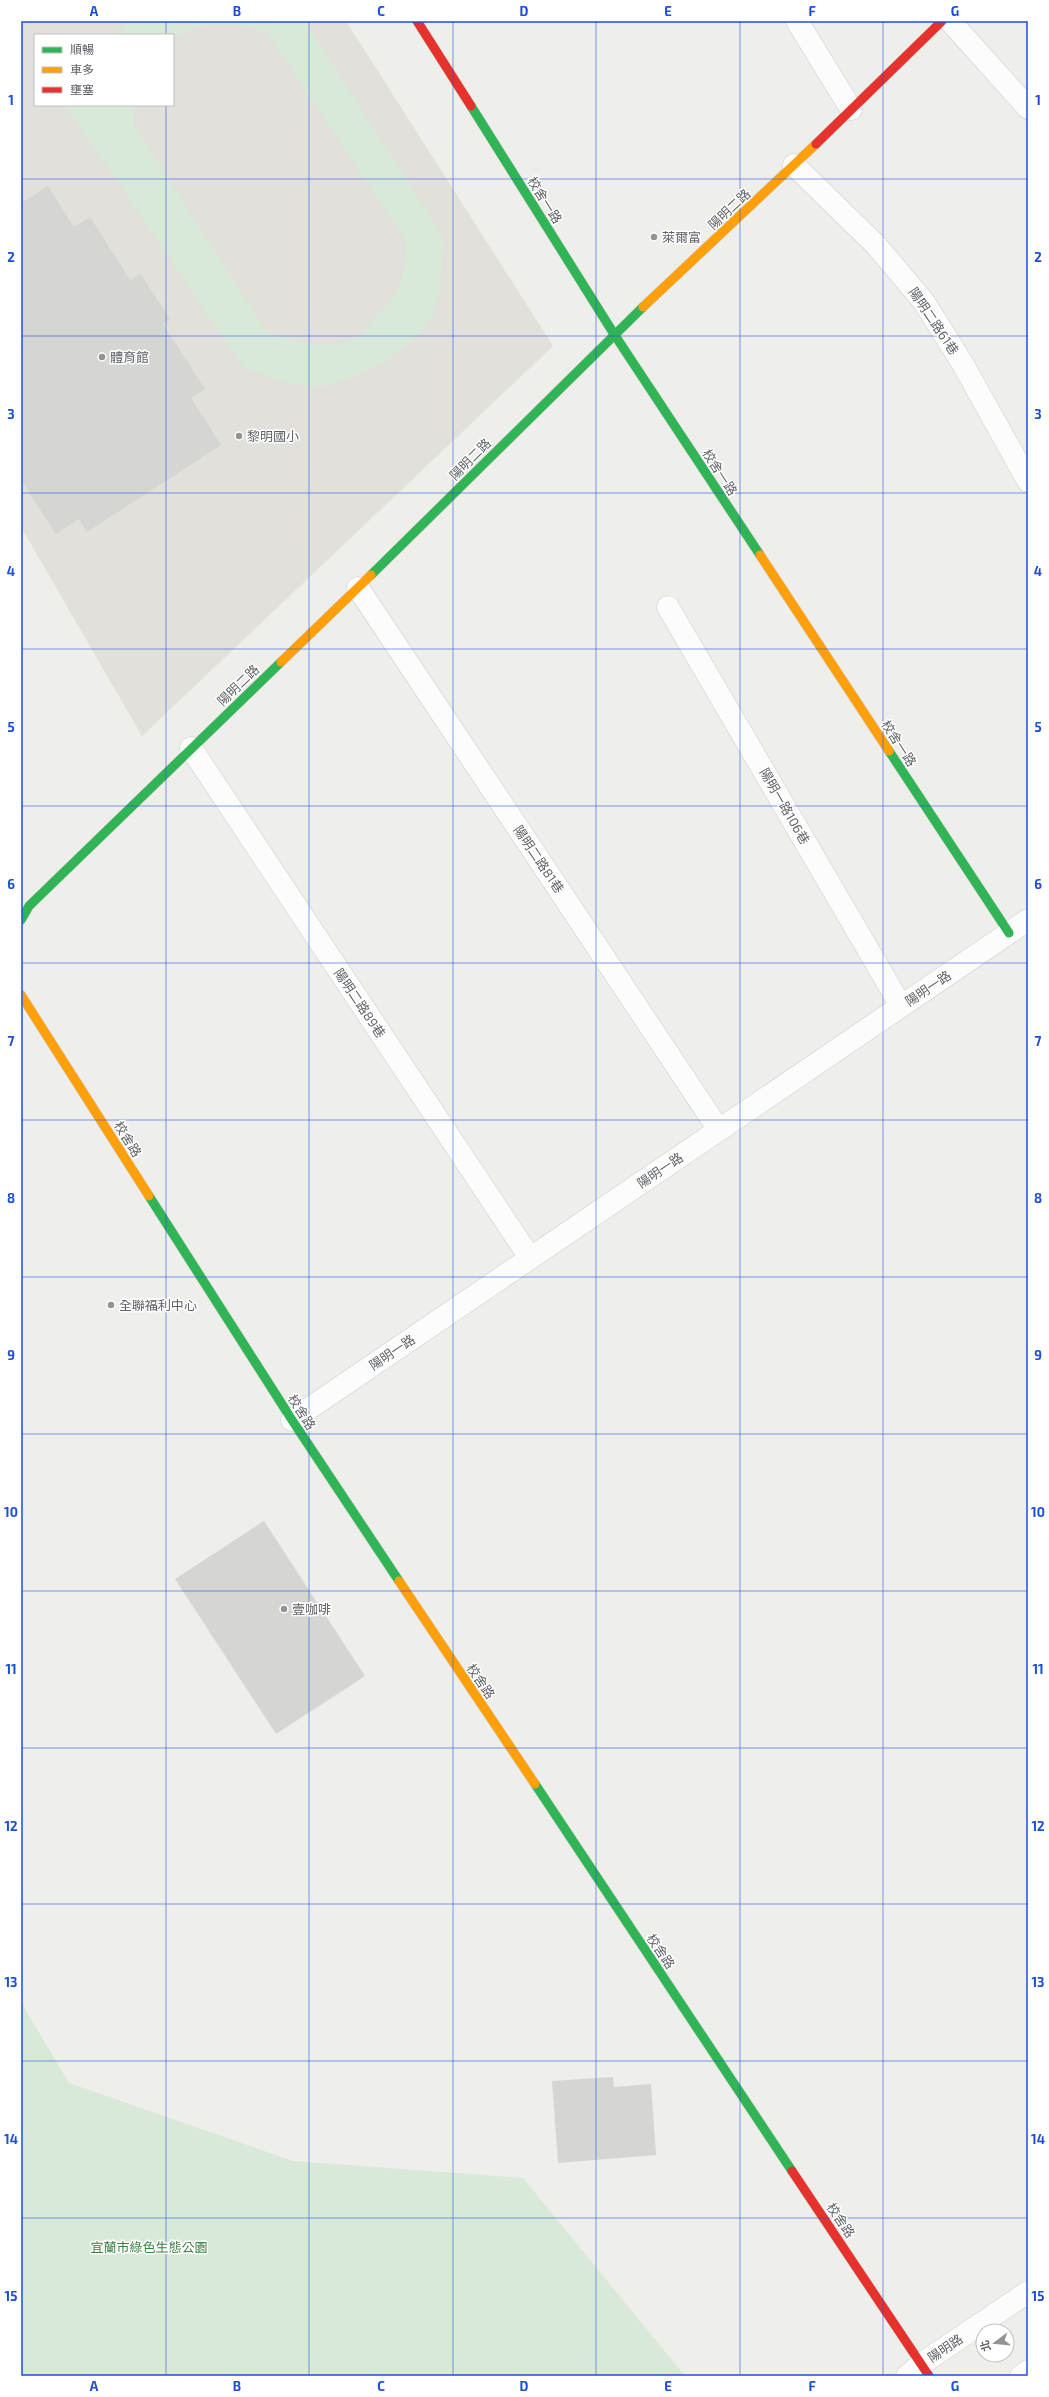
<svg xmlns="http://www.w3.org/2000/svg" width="1049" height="2397" font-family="'Exo 2','Noto Sans TC',sans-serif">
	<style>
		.education { fill: #e1e0da; fill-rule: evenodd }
		.green { fill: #d9e9d8 }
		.building { fill: #d5d5d3 }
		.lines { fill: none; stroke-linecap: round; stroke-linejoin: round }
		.lane-casing { stroke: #cbcccb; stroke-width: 23 }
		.street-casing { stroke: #cbcccb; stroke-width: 23 }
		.fast-casing { stroke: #cacaca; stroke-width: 10 }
		.slow-casing { stroke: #cacaca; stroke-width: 10 }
		.jam-casing { stroke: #cacaca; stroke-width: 10 }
		.lane { stroke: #fcfcfc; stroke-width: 22 }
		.street { stroke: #fcfcfc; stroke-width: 22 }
		.fast { stroke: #30b455; stroke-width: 9 }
		.slow { stroke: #ff9f0a; stroke-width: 9 }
		.jam { stroke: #e5322d; stroke-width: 9 }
		.grid { fill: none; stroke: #1d4ed8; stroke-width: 1; stroke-opacity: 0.55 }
		.poi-dot { fill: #919395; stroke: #fff; stroke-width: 1.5 }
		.labels { text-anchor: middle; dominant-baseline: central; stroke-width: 3; stroke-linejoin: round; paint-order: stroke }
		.street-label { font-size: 13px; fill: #5f6267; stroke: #fff }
		.poi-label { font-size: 13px; fill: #5f6267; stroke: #fff; text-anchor: start }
		.park-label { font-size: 13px; fill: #3c8243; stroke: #fff }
		.neatline { fill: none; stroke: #1d4ed8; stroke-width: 1.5 }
		.grid-label { font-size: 13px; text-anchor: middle; font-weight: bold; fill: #1d4ed8 }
	</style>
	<rect width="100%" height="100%" fill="#eeeeea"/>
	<!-- education -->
	<path class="education" d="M21,21H346L553,346L142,736L21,527ZM35,35H173V105H35Z"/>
	<!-- green -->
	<g class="green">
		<path d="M129,21H305L444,238L440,290L433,315L412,342L380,365L351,378L319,387L278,381L244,368L65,105H134V125L266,331C295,343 332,354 361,334C367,330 371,321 377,316C400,295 408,269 405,239L267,33C235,21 204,22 173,37V35H114Z"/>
		<polygon points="21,2002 69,2083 293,2161 523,2178 685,2376 21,2376"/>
	</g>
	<!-- building -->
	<g class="building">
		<polygon points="48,186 74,227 90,217 130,280 140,273 170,319 163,324 205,389 191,398 221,445 87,532 79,519 56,534 21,480 21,203"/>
		<polygon points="264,1521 365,1676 276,1734 175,1579"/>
		<polygon points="613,2077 614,2087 651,2084 656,2155 558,2163 552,2081"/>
	</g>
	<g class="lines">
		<defs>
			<g id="lane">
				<polyline points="950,21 1028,108"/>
				<polyline points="794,165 876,245 924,302 964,366 1028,481"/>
				<polyline points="358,588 719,1130"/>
				<polyline points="668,607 901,1006"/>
				<polyline points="191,748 530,1258"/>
			</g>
			<g id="street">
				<polyline points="797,21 851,109"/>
				<polyline points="292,1420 1028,920"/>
				<polyline points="907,2376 921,2364 1028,2292"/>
				<polyline points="1021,2376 1028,2371"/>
			</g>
			<g id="fast">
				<polyline points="471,106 614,334 760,555"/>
				<polyline points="371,575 643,307"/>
				<polyline points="889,751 1009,933"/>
				<polyline points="21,920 29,906 281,662"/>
				<polyline points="149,1196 292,1420 399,1581"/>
				<polyline points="535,1784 792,2171"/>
			</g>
			<g id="slow">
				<polyline points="643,307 816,144"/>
				<polyline points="760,555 889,751"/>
				<polyline points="281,662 371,575"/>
				<polyline points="21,995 149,1196"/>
				<polyline points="399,1581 535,1784"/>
			</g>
			<g id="jam">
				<polyline points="417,21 471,106"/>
				<polyline points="816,144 942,21"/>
				<polyline points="792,2171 929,2376"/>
			</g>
		</defs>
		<!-- lane casing -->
		<use href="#lane" class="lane-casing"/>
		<!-- street casing -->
		<use href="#street" class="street-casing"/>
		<!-- fast casing -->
		<use href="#fast" class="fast-casing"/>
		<!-- slow casing -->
		<use href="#slow" class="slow-casing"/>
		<!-- jam casing -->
		<use href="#jam" class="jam-casing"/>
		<!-- lane -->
		<use href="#lane" class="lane"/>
		<!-- street -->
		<use href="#street" class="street"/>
		<!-- fast -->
		<use href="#fast" class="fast"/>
		<!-- slow -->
		<use href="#slow" class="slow"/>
		<!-- jam -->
		<use href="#jam" class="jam"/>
	</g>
	<!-- grid -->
	<path class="grid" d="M166,21V35M309,21V2376M453,21V2376M596,21V2376M740,21V2376M883,21V2376M166,105V2376M21,179H1028M21,336H1028M21,493H1028M21,649H1028M21,806H1028M21,963H1028M21,1120H1028M21,1277H1028M21,1434H1028M21,1591H1028M21,1748H1028M21,1904H1028M21,2061H1028M21,2218H1028"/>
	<!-- markers -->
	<g class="poi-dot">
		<circle cx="654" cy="237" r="4"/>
		<circle cx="102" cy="357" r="4"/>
		<circle cx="239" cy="436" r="4"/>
		<circle cx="111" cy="1305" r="4"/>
		<circle cx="284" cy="1609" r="4"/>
	</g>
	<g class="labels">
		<!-- street labels -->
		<g class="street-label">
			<text transform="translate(545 200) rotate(58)">校舍一路</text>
			<text transform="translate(729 209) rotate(-43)">陽明二路</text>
			<text transform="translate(934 321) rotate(56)">陽明二路61巷</text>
			<text transform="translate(470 459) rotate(-45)">陽明二路</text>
			<text transform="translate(720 472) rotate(57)">校舍一路</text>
			<text transform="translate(238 685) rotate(-44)">陽明二路</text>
			<text transform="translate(899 743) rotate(57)">校舍一路</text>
			<text transform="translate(785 806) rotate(60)">陽明一路106巷</text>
			<text transform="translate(539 859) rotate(56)">陽明二路81巷</text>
			<text transform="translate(928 988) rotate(-34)">陽明一路</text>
			<text transform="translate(360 1003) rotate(56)">陽明二路89巷</text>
			<text transform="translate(128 1139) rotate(58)">校舍路</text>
			<text transform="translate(660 1170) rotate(-34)">陽明一路</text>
			<text transform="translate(392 1352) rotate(-34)">陽明一路</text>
			<text transform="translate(302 1412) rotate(57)">校舍路</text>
			<text transform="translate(481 1681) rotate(56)">校舍路</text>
			<text transform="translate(661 1951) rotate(56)">校舍路</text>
			<text transform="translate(841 2220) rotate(56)">校舍路</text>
			<text transform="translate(945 2348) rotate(-34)">陽明路</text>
		</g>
		<!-- poi labels -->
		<g class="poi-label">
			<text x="662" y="237">萊爾富</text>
			<text x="110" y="357">體育館</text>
			<text x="247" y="436">黎明國小</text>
			<text x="119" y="1305">全聯福利中心</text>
			<text x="292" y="1609">壹咖啡</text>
		</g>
		<!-- park labels -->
		<g class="park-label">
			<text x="149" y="2247">宜蘭市綠色生態公園</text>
		</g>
	</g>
	<!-- border -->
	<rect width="1049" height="2397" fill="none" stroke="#ffffff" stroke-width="44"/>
	<!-- legend -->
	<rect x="34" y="34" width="140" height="72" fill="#ffffff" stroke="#bfc0c2"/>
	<rect x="42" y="47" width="20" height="6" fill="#30b455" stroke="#bfc0c2"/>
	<text x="70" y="54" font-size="12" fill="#5f6267">順暢</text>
	<rect x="42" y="67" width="20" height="6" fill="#ff9f0a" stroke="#bfc0c2"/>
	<text x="70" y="74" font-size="12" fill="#5f6267">車多</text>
	<rect x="42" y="87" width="20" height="6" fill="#e5322d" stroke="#bfc0c2"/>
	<text x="70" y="94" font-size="12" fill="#5f6267">壅塞</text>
	<!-- north arrow -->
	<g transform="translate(995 2343) rotate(254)"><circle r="19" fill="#ffffff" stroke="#bfc0c2"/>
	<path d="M0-3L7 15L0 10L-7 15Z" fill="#919395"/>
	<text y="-6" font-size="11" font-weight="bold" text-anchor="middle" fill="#5f6267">北</text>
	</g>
	<rect x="22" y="22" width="1005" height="2353" class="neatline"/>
	<g class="grid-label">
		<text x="94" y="16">A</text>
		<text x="237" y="16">B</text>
		<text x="381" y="16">C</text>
		<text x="524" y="16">D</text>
		<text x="668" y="16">E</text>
		<text x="812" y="16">F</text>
		<text x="955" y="16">G</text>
		<text x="11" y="105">1</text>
		<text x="1038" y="105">1</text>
		<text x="11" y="262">2</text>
		<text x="1038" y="262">2</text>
		<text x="11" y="419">3</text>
		<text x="1038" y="419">3</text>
		<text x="11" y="576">4</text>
		<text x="1038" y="576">4</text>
		<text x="11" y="732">5</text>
		<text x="1038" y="732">5</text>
		<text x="11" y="889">6</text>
		<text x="1038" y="889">6</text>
		<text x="11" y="1046">7</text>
		<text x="1038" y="1046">7</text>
		<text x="11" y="1203">8</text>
		<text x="1038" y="1203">8</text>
		<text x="11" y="1360">9</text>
		<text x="1038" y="1360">9</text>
		<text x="11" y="1517">10</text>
		<text x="1038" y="1517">10</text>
		<text x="11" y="1674">11</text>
		<text x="1038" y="1674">11</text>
		<text x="11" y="1831">12</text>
		<text x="1038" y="1831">12</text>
		<text x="11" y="1987">13</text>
		<text x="1038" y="1987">13</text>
		<text x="11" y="2144">14</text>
		<text x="1038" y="2144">14</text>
		<text x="11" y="2301">15</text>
		<text x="1038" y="2301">15</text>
		<text x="94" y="2391">A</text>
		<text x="237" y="2391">B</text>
		<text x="381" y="2391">C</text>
		<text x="524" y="2391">D</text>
		<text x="668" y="2391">E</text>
		<text x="812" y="2391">F</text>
		<text x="955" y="2391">G</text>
	</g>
</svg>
